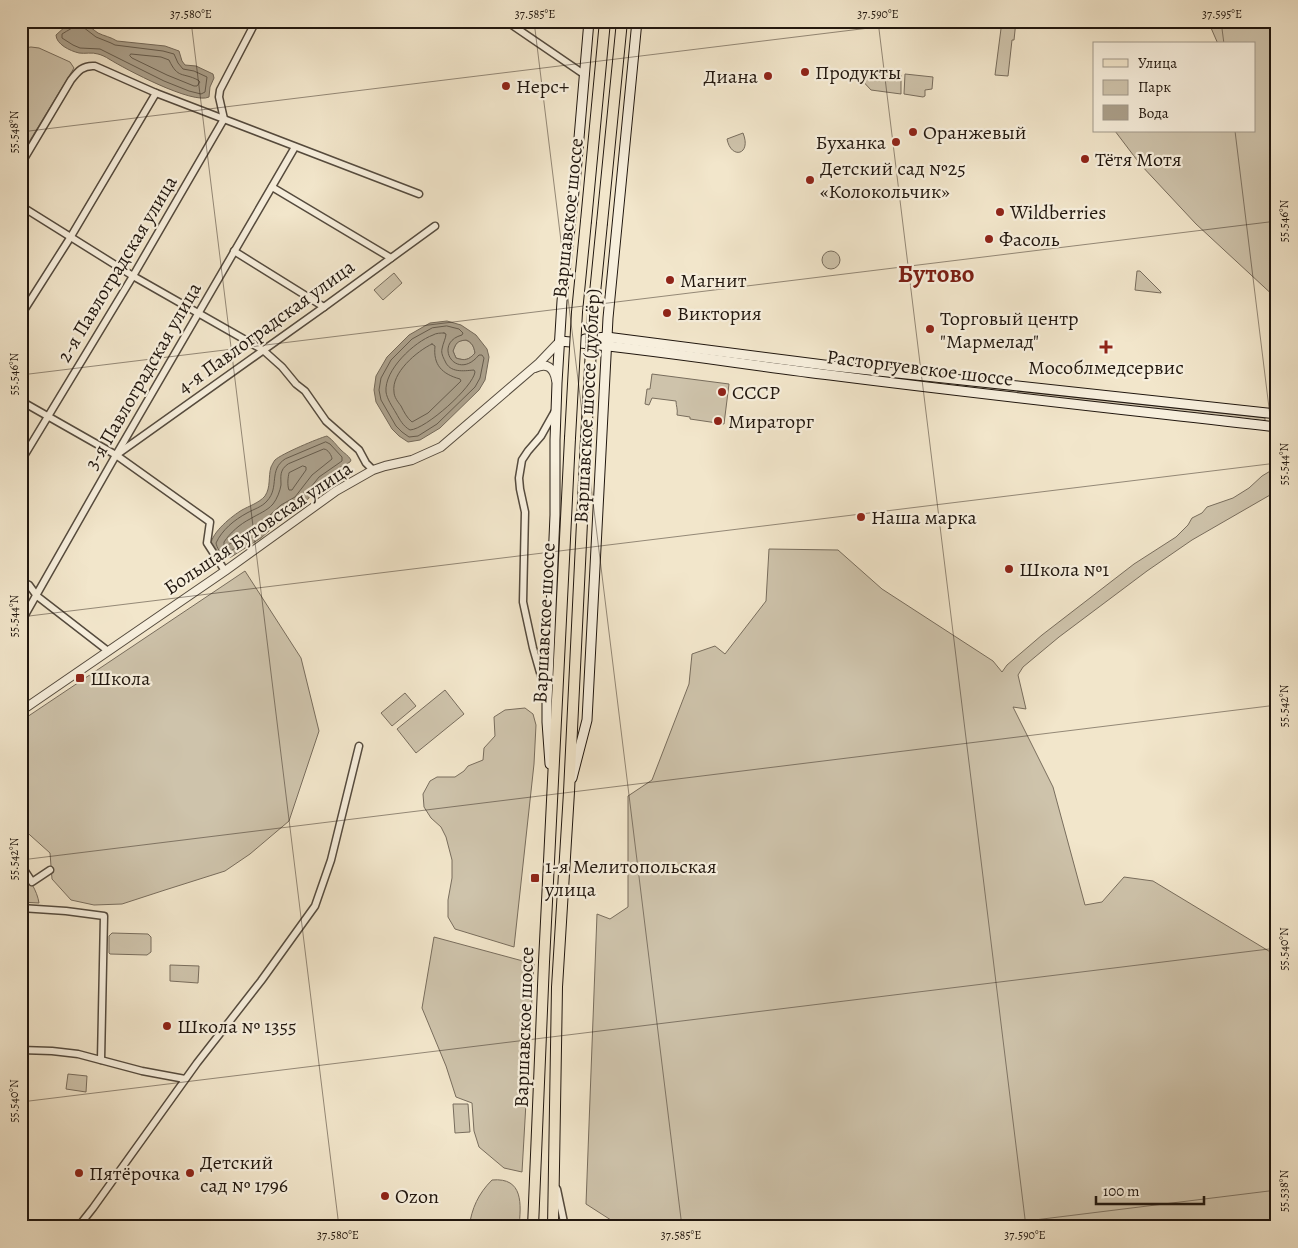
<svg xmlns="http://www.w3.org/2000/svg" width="1298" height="1248" font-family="Alegreya,serif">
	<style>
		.green { fill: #cec3ab; stroke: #786d5d }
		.water { fill: #aba08b; stroke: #746959; fill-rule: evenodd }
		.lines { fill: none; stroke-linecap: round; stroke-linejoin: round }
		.shore { stroke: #665c4d; stroke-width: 1 }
		.minor-casing { stroke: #554b3e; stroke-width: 9 }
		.tertiary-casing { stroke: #554b3e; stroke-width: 10 }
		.secondary-casing { stroke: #21170f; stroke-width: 11 }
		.primary-casing { stroke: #21170f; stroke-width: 12 }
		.minor { stroke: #f7efdd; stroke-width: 6 }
		.tertiary { stroke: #f7efdd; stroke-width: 8 }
		.secondary { stroke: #f7efdd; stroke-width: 9 }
		.primary { stroke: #f2e6cb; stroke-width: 10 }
		.primary-bridge-casing { stroke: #21170f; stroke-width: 12; stroke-linecap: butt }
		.primary-bridge { stroke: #f2e6cb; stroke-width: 10 }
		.ticks { fill: none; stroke: #21170f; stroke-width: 1; stroke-opacity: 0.45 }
		.poi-dot { fill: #8f2418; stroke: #f7efdd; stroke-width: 2 }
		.labels { text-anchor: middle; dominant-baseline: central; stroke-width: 4.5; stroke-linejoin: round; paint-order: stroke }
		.poi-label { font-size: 20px; fill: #21170f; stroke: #f7efdd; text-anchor: start }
		.street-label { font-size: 20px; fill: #21170f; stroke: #f7efdd }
		.district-label { font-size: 25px; font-weight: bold; fill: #7a1f14; stroke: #f7efdd }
		.neatline { fill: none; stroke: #21170f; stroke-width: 2 }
		.ticks-label { font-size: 12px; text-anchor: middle; fill: #21170f }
	</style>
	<rect width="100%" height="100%" fill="#f2e6cb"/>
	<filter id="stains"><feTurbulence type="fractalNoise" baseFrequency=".004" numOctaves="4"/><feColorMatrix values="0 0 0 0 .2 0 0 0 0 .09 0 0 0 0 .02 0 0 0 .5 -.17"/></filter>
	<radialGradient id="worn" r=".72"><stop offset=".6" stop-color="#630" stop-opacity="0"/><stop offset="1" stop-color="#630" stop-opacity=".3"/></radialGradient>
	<!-- green -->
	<g class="green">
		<polygon points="1002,21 1016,21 1014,40 1012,40 1008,76 995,75"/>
		<polygon points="1208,21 1277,21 1277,299 1196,224 1140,164 1115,131 1254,131 1254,44 1218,44"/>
		<polygon points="31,47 39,48 70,62 74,68 21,155 21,100 26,93 26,85 21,79 21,50 24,48"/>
		<polygon points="863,69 901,75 901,94 871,90 858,76 861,70"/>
		<polygon points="905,74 933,77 932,89 925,90 925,96 923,97 904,94"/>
		<path d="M743,133C752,155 731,160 727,139Z"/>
		<circle cx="831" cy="260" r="9"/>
		<polygon points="1137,271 1140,271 1161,292 1161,293 1135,290"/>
		<polygon points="394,273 402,283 383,300 374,290"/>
		<path d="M465,340C472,342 474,347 475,353C469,360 465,361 456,358L453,351C456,343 457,341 465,340Z"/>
		<path d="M652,374L729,384L724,424L690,419V417L677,415C678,409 676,406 676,401L652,398L649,405L645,404L647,389H650Z"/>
		<polygon points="958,384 1265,418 1265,421 957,387"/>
		<polygon points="1277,467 1277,491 1192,540 1147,571 1059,637 1023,667 1018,675 1026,709 1013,707 1053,787 1085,905 1102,902 1124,877 1153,881 1277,956 1277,1227 757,1227 757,1226 751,1227 614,1227 614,1222 586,1204 597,914 610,919 628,907 628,796 652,780 689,684 692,654 715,646 725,654 766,601 769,549 838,550 882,589 993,661 1002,672 1007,665 1042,635 1134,564 1176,537 1188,525 1192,518 1202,513 1207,507 1233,498 1249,488 1262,476"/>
		<polygon points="245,571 301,658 319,731 289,821 250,854 225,871 165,890 122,904 94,905 71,900 52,879 50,853 21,827 21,721"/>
		<polygon points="445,690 464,714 416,753 397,729"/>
		<polygon points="405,693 416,706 392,726 381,713"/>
		<polygon points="525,708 533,714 536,725 534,764 514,947 455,929 448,917 448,900 452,878 452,860 446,837 441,827 431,818 424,807 423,794 430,781 437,777 455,777 464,771 468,766 483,760 484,748 495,736 494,717 505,710"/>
		<path d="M21,868C29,879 37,890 39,903L21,902Z"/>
		<polygon points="112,933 148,934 151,937 151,952 147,955 110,954 109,953 109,936"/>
		<polygon points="434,937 534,964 522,1172 504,1168 479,1147 474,1131 472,1103 456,1097 446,1066 422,1008"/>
		<polygon points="170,965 199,966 198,983 170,981"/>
		<polygon points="68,1074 87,1076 86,1092 66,1089"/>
		<polygon points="453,1104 468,1104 470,1132 455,1133"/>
		<path d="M492,1180C524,1177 521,1205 519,1227H469C472,1208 478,1194 492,1180Z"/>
	</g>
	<!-- water -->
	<g class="water">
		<path d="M76,22C89,24 88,26 98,33C104,36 111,37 117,41L165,46L179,51L182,61L185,65L196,66L213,74L214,78L210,87L209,97C193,105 125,69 109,59C106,57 102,55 98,54C92,52 85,54 79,53C70,51 56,44 56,35L67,25Z"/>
		<path d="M447,321L461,325L476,335L487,349L489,357L485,380L479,390L440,428L420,440L408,442L399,436L392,429L376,402L374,390L376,376L387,357L409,335L430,323ZM466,340C472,342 474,347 475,353C469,360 465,361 456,358L453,351C456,343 457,341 466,340Z"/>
		<path d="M327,436C333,440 336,445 341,450C345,454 348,455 351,460L350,462L339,468L322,480L305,503L297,509L288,514L261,538L231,557L222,559C217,556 211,549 211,544C212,532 232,516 242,510C249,506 259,503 265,496C271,487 268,477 271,467C272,465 274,461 275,460C281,454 319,438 327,436Z"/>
	</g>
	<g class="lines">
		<!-- shore -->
		<g class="shore">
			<path d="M78,23H80L83,27L96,37L111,43L115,45L163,51L174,54L178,63L183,69L194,71L207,77L205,92L201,94L189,91L164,81L100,49L80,48L73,45L62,38V34C68,30 74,28 78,23Z"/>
			<path d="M131,54L161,57L169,60C178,79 182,72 198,80L200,82L197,86H194L167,75L132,58L130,56Z"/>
			<path d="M447,326L459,329L463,333L462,335C432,343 456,383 479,355H482L484,358L480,378L475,387L437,424L418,436L409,437L402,432L396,426L381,400L379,390L381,378L391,360L412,339L432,328Z"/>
			<path d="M444,333L446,334C446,338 443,343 442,349C441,353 443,357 445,361C450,373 463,371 474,370L475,372C473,387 426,429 410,430C403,426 400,420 396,413C392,406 387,399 386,392C384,370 414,342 433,335C436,333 441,333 444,333Z"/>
			<path d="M432,344L435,346C433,365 442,374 460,379L461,381L428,413L412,422C407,418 404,412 401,406C398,402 394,397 394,392C391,373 417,351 432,344Z"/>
			<path d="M326,442L330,444L342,457V461L319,477L299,502L285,510L258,534L229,552L224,554C220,553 217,548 216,543C222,530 234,520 247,513C254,509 262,507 267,501C280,487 268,470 285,459Z"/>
			<path d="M324,449C328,449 332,456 332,459L312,475L295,497L281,505L255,529L226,546H224V542C230,533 240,524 250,519C258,514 267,511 273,504C277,499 280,491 281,485C281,477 279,470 288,464Z"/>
			<path d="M303,466L306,467V470L294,487L292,490H289C287,485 288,477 289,473Z"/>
		</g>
		<defs>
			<g id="minor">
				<polyline points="506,21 585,75"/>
				<path d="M21,164L71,80C78,71 83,65 95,66L156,93L419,194"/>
				<polyline points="272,187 391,258"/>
				<polyline points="21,206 133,276 263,350 282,367 296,384 305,391 326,421 359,450 366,463 373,470"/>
				<polyline points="234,251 324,307"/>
				<polyline points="21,315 70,238 156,93"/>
				<polyline points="21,401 116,455 210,522 207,543 225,571"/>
				<polyline points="119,453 324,307 435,226"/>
				<polyline points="21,461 133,276 224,119 219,97 220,90 256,21"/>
				<polyline points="21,581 29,585 37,596 108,651"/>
				<polyline points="21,622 116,455 295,147"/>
				<polyline points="545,690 533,648 523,602 525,512 520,489 519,478 522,460 528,451 541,436 555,411"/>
				<polyline points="21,865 32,882 50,870"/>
				<polyline points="21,908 66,911 104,916 101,1060"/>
				<polyline points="21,1050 52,1051 78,1054 142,1071 185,1079"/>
				<polyline points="557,1189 565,1227"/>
				<polyline points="78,1227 93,1208 197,1063 261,981 315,906 331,860 359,746"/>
			</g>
			<g id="tertiary">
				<path d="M535,368C547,362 554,368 556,380"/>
				<polyline points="21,711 225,571 336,491 373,470 385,466 412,460 441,447 539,363 560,341"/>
			</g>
			<g id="secondary">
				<polyline points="585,339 607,337 614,338 832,366 1277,414"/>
				<path d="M560,341C650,349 740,364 830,375C978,394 1128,410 1277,427"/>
				<polyline points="550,764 547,722 547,701 555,515 555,440 557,383 562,301 576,173 589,21"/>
				<polyline points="572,778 587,720 608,318 637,21"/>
			</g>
			<g id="primary">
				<polyline points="586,221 605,21"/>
				<polyline points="602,223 622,21"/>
				<polyline points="533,1227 544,962 570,438"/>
				<polyline points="553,1227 557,987 569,792 586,439"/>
			</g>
		</defs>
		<!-- minor casing -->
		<use href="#minor" class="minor-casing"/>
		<!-- tertiary casing -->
		<use href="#tertiary" class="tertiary-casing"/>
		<!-- secondary casing -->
		<use href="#secondary" class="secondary-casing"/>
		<!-- primary casing -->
		<use href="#primary" class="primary-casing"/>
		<!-- minor -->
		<use href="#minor" class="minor"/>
		<!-- tertiary -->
		<use href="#tertiary" class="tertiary"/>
		<!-- secondary -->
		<use href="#secondary" class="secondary"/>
		<!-- primary -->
		<use href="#primary" class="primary"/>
		<defs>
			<g id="primary-bridge">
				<polyline points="570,438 577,312 586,221"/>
				<polyline points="586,439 593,313 602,223"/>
			</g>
		</defs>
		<!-- primary-bridge casing -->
		<use href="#primary-bridge" class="primary-bridge-casing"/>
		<!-- primary-bridge -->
		<use href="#primary-bridge" class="primary-bridge"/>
	</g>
	<!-- ticks -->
	<path class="ticks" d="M191,21L339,1227M534,21L682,1227M878,21L1026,1227M1221,21L1224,44M1235,131L1277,473M21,132L926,21M21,375L1277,221M21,617L1277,463M21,860L1277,705M21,1102L1277,948M978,1227L1277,1190"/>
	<!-- markers -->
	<g class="poi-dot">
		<circle cx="805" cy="72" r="5"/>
		<circle cx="768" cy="76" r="5"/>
		<circle cx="506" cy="86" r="5"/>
		<circle cx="913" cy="132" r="5"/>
		<circle cx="896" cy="142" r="5"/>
		<circle cx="1085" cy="159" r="5"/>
		<circle cx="810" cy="180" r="5"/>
		<circle cx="1000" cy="212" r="5"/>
		<circle cx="989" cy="239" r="5"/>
		<circle cx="670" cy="280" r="5"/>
		<circle cx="667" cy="313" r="5"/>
		<circle cx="930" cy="329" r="5"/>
		<path d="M1103.5 339.5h5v5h5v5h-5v5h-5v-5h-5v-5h5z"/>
		<circle cx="722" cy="392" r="5"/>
		<circle cx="718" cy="421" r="5"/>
		<circle cx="861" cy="517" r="5"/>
		<circle cx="1009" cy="569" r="5"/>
		<rect x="75" y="673" width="10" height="10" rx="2.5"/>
		<rect x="530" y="873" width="10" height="10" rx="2.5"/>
		<circle cx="167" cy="1026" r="5"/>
		<circle cx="79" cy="1173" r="5"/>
		<circle cx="190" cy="1173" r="5"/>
		<circle cx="385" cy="1196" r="5"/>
	</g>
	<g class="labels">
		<!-- poi labels -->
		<g class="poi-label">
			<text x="815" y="72">Продукты</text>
			<text x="758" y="76" text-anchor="end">Диана</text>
			<text x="516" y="86">Нерс+</text>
			<text x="923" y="132">Оранжевый</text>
			<text x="886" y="142" text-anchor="end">Буханка</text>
			<text x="1095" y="159">Тётя Мотя</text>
			<text x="820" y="168">Детский сад №25<tspan x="820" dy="23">«Колокольчик»</tspan></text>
			<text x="1010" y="212">Wildberries</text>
			<text x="999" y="239">Фасоль</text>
			<text x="680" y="280">Магнит</text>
			<text x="677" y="313">Виктория</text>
			<text x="940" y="318">Торговый центр<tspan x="940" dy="23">"Мармелад"</tspan></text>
			<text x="1106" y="367" text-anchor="middle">Мособлмедсервис</text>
			<text x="732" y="392">СССР</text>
			<text x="728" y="421">Мираторг</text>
			<text x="871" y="517">Наша марка</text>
			<text x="1019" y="569">Школа №1</text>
			<text x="90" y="678">Школа</text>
			<text x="545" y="866">1-я Мелитопольская<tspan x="545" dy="23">улица</tspan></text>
			<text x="177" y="1026">Школа № 1355</text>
			<text x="200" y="1162">Детский<tspan x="200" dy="23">сад № 1796</tspan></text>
			<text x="89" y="1173">Пятёрочка</text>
			<text x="395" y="1196">Ozon</text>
		</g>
		<!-- street labels -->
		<g class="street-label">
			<text transform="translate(568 218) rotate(-84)">Варшавское шоссе</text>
			<text transform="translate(117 269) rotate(-59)">2-я Павлоградская улица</text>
			<text transform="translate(266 327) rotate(-36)">4-я Павлоградская улица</text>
			<text transform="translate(920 368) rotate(7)">Расторгуевское шоссе</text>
			<text transform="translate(143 376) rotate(-60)">3-я Павлоградская улица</text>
			<text transform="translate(587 406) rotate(-87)">Варшавское шоссе (дублёр)</text>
			<text transform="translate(258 528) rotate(-34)">Большая Бутовская улица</text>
			<text transform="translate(544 623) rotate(-87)">Варшавское шоссе</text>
			<text transform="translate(524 1027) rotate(-88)">Варшавское шоссе</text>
		</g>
		<!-- district labels -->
		<g class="district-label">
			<text x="936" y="274">Бутово</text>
		</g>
	</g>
	<!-- margin -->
	<rect width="1298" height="1248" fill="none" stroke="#f2e6cb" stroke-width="55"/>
	<!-- legend -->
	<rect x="1093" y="42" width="162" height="90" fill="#f7efdd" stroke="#a1998b"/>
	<rect x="1103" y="59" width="25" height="8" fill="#f2e6cb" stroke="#a1998b"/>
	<text x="1138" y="68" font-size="15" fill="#21170f">Улица</text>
	<rect x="1103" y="80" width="25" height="15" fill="#cec3ab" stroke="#a1998b"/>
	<text x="1138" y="92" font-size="15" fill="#21170f">Парк</text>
	<rect x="1103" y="105" width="25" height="15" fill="#aba08b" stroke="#a1998b"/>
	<text x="1138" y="118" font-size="15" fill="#21170f">Вода</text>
	<!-- scale -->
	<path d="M1096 1196v8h108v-8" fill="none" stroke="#21170f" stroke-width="2.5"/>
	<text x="1103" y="1196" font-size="15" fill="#21170f" stroke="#f7efdd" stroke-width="4" paint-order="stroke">100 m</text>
	<rect x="28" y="28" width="1242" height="1192" class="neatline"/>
	<g class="ticks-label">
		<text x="191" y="18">37.580°E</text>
		<text x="535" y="18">37.585°E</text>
		<text x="878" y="18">37.590°E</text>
		<text x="1222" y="18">37.595°E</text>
		<text transform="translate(14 132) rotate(-90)" y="4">55.548°N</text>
		<text transform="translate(1284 221) rotate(-90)" y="4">55.546°N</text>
		<text transform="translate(14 374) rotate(-90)" y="4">55.546°N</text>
		<text transform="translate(1284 464) rotate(-90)" y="4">55.544°N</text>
		<text transform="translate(14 616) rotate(-90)" y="4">55.544°N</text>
		<text transform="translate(1284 706) rotate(-90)" y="4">55.542°N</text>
		<text transform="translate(14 859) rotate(-90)" y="4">55.542°N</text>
		<text transform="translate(1284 949) rotate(-90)" y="4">55.540°N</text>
		<text transform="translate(14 1101) rotate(-90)" y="4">55.540°N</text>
		<text transform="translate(1284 1191) rotate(-90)" y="4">55.538°N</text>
		<text x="338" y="1239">37.580°E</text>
		<text x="681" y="1239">37.585°E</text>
		<text x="1025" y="1239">37.590°E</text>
	</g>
	<rect width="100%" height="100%" filter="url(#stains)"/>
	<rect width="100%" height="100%" fill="url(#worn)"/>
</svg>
